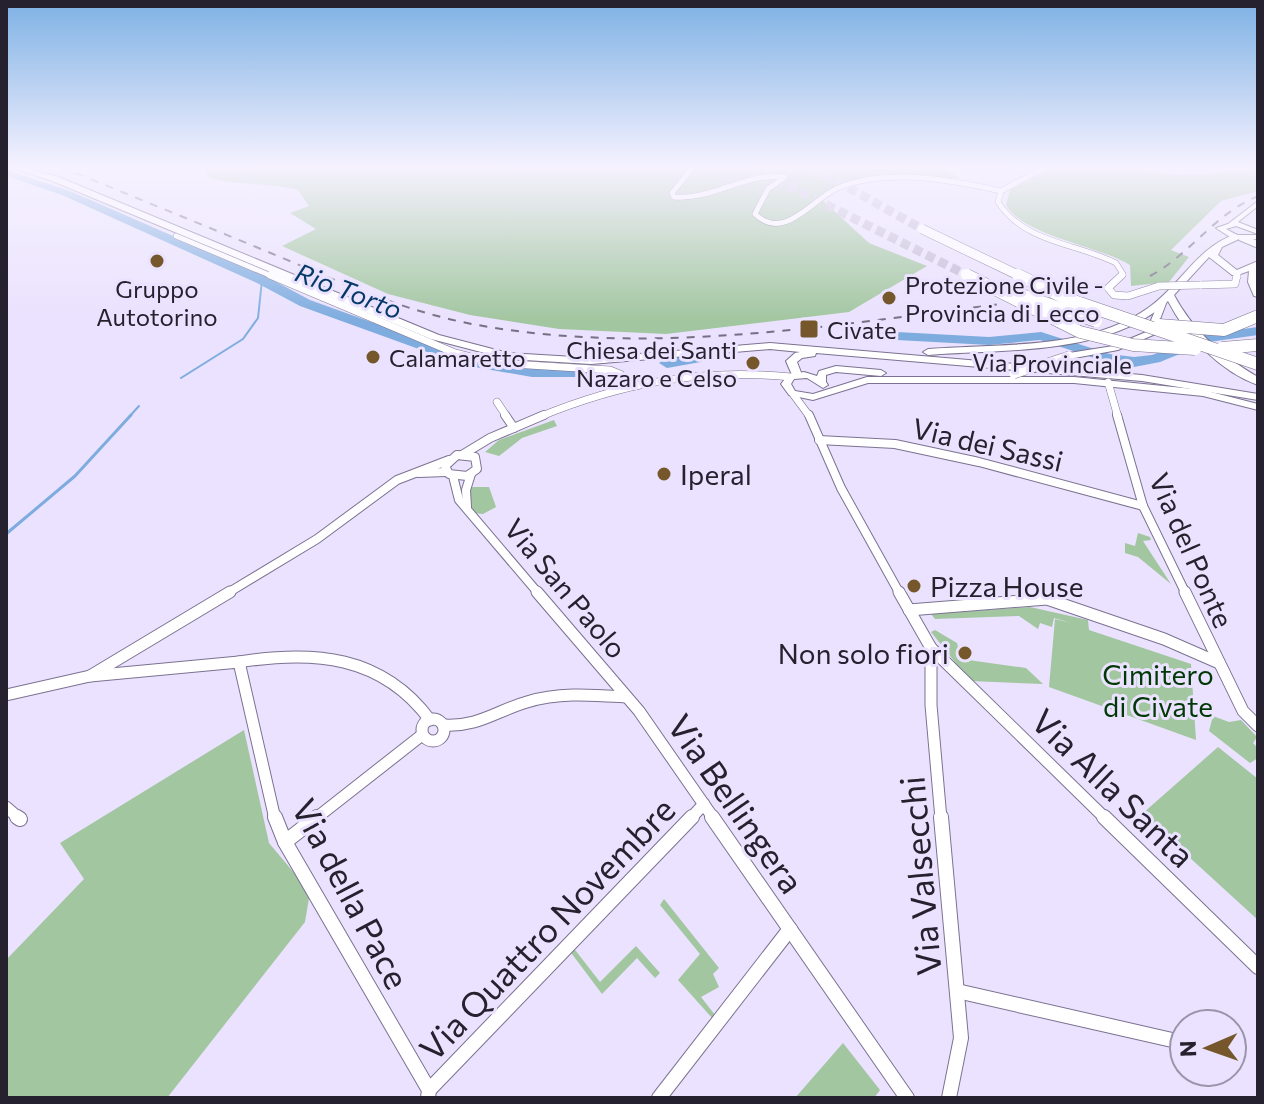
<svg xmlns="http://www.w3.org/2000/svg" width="1264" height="1104" font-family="Commissioner,sans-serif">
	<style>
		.green { fill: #a2c6a0 }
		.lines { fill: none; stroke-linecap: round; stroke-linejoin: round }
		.stream-far1 { stroke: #7eacdf; stroke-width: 2 }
		.stream { stroke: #7eacdf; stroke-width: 3 }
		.river { fill: #7eacdf; fill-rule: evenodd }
		.highway-tunnel { stroke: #c3bbd4; stroke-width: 9; stroke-dasharray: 9 5; stroke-linecap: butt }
		.street-far4-casing { stroke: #7c7291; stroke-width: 6 }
		.street-far3-casing { stroke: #7c7291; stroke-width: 8 }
		.street-far2-casing { stroke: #7c7291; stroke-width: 10 }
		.street-far1-casing { stroke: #7c7291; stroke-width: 13 }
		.street-casing { stroke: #7c7291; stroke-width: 16 }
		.secondary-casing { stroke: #7c7291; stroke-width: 2 }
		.primary-casing { stroke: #7c7291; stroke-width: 2 }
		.highway-casing { stroke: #7c7291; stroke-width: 2 }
		.street-far4 { stroke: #fff; stroke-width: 5 }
		.street-far3 { stroke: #fff; stroke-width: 7 }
		.street-far2 { stroke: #fff; stroke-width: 8 }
		.street-far1 { stroke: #fff; stroke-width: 11 }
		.street { stroke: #fff; stroke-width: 14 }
		.secondary { fill: #fff; fill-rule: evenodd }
		.primary { fill: #fff; fill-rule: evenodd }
		.highway { fill: #fff; fill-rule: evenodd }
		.rail { stroke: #757083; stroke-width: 2; stroke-dasharray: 8 8; stroke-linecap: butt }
		.street-bridge-casing { stroke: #7c7291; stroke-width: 8; stroke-linecap: butt }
		.secondary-bridge-casing { stroke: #7c7291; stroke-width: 10; stroke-linecap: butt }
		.highway-bridge-far1-casing { stroke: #7c7291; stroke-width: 10; stroke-linecap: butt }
		.highway-bridge-casing { stroke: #7c7291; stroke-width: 13; stroke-linecap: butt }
		.street-bridge { stroke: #fff; stroke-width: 7 }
		.secondary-bridge { stroke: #fff; stroke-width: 9 }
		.highway-bridge-far1 { stroke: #fff; stroke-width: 9 }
		.highway-bridge { stroke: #fff; stroke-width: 12 }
		.poi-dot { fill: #75572b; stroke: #eae2fe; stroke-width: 3 }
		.labels { text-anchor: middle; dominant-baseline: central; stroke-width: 6; stroke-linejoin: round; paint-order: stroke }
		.far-poi-label { font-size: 24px; fill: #25212e; stroke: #eae2fe; text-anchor: start }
		.far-street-label { font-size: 24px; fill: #25212e; stroke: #eae2fe }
		.far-water-label { font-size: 26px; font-style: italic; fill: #073968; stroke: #eae2fe }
		.street-label { font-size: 28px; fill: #25212e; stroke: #eae2fe }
		.poi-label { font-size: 28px; fill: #25212e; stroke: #eae2fe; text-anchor: start }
		.park-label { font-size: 28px; fill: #023805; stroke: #eae2fe }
		.near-street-label { font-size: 34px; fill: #25212e; stroke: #eae2fe }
	</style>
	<rect width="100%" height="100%" fill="#eae2fe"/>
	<!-- green -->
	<g class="green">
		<path d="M203,167H943L959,178L850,182L821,199L869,243L927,266L849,312L666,334L559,329L470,315L388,294L282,246L316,229L290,213L309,206L298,190C269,182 240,186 210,178Z"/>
		<path d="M1055,167H1139C1173,182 1221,171 1258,169V191L1221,201L1171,250L1189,257L1169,282L1131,286L1130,265C1097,245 1024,236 1006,205L1010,190Z"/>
		<polygon points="554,420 557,426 522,438 499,456 485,452 499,440"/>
		<polygon points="469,487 489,487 496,507 483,514 473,513"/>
		<polygon points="1138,533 1150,537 1151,540 1143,541 1171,584 1138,557 1125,553 1125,543 1135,546"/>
		<polygon points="1030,607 1088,620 1089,630 1191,664 1196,740 1049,687 1055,619 1071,623 1054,618 1052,627 1040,623 1038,629 1019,616 935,619 931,614"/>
		<polygon points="935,630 957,643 961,659 1026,668 1043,684 970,681 931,632"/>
		<polygon points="1213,716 1229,722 1241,720 1257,737 1253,743 1258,748 1258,758 1250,763 1209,731"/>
		<polygon points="244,730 269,843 310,892 305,922 167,1098 6,1098 6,960 84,879 60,843"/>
		<polygon points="1218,747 1258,779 1258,920 1142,814"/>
		<polygon points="664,899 719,968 713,974 719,987 701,997 715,1015 713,1019 678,980 700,954 660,905"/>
		<polygon points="572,946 600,982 636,946 660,973 655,978 637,958 602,994 569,950"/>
		<polygon points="843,1043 880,1090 874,1098 795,1098"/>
	</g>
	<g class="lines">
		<!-- stream-far1 -->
		<g class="stream-far1">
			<polyline points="181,378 243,339 258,318 262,280"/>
			<polyline points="129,417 139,406"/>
		</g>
		<!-- stream -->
		<polyline class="stream" points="6,534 75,476 131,415"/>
		<!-- river -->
		<g class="river">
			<polygon points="6,170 70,191 267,277 310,300 471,358 532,367 597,367 605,372 597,377 532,377 463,365 300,306 257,283 62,195 6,176"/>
			<polygon points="1258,327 1258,335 1209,342 1160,362 1134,367 1103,361 1040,340 989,345 860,338 853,334 860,330 989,337 1041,332 1110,354 1134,357 1152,355 1206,334"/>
			<polygon points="707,352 715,357 712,360 667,368 659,363 667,358"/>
		</g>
		<!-- highway-tunnel -->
		<g class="highway-tunnel">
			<polyline points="751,167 965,274"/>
			<polyline points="812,167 922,229"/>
		</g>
		<defs>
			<g id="street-far4">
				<path d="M693,167L672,193L674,197C713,200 746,172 785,177L768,189L755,214C785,243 813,197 840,187C889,168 952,180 1001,191"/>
				<path d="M1046,167L1001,191L998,202C1024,243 1076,243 1116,263L1123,274L1119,277"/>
				<polyline points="176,236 274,277"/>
				<polyline points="1235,273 1238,277"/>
			</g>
			<g id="street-far3">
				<polyline points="270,275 455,353 495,363 610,370 622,375 622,385"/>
				<polyline points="1122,275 1108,288 1114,295 1128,296 1159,286"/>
				<polyline points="1200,285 1235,284 1237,275"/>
				<polyline points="1108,382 1118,417"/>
				<polyline points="793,394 810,417"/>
				<polyline points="497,402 507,417"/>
				<path d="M539,417C622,383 701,368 791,377"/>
			</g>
			<g id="street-far2">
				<polyline points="505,415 514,428"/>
				<polyline points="809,415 841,488 900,594"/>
				<polyline points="1117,415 1143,506 1186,594"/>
				<polyline points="819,440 895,444 979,462 1143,506"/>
				<polygon points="457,455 475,457 477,469 467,476 449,474 445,466"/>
				<polyline points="462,455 490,438 544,415"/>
				<polyline points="419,473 446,472"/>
				<polyline points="453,476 459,500 539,594"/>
				<polyline points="467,507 466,490 471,474"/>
				<polyline points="226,594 317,539 397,480 449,460"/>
			</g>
			<g id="street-far1">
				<polyline points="537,592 639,711 714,819"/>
				<polyline points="899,592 931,648 1106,819"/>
				<polyline points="1185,592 1243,711 1258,726"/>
				<polyline points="909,610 1047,599 1164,639 1219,663"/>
				<polyline points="931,648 931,705 941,819"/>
				<path d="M239,662C313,650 382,655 430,720"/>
				<polyline points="90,676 239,662 275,819"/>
				<polyline points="6,695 90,676 230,592"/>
				<circle cx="433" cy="730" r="11"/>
				<path d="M444,725C478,727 496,711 527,702C559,692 593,695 626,697"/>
				<polyline points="6,807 20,819"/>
				<polyline points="315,819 422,735"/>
				<polyline points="690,819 704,804"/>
			</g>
			<g id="street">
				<polyline points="17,817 20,819"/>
				<polyline points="275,817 285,842 429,1090 428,1098"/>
				<polyline points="712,817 907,1098"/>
				<polyline points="941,817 961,1038 949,1098"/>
				<polyline points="1104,817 1258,967"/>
				<polyline points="285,842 317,817"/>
				<polyline points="957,991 1172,1040"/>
				<polyline points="429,1090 692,817"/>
				<polyline points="659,1098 790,929"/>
			</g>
			<g id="secondary">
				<polygon points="1258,201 1258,206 1238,222 1258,230 1258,234 1236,226 1226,229 1237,235 1258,235 1258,239 1233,239 1216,228 1228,224"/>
				<polygon points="1160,299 1167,301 1157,327 1165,326 1165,330 1118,350 1069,359 1064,356 1069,353 1113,346 1146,332"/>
				<polygon points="836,366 881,370 886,373 881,376 836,372 826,375 826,382 828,385 823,388 807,378 794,379 791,384 795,391 813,394 867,377 1074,377 1203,390 1258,404 1258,410 1203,396 1074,383 868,383 813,400 789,395 781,384 788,375 804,372 817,376 819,371"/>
			</g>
			<g id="primary">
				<polygon points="8,167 19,167 56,176 439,335 508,353 591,358 770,343 1142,375 1258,394 1258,400 1142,381 816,353 815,356 802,358 797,362 802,375 797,378 792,375 786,361 795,353 800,352 770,349 591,364 508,359 431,339 50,180"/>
				<path d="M1236,234L1240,237L1239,239L1222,247L1218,255L1238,271V275H1232L1209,257L1174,295C1193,331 1223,357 1258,377V385C1221,372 1186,336 1168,301C1111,356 1001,349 928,355L923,352L928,349C999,343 1087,351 1148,308C1180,286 1197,247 1236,234Z"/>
			</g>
			<g id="highway">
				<polygon points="1242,235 1258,241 1258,248 1239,240 1239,236"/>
				<polygon points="1258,261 1258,297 1254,296 1248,282 1249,271 1235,276 1230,273"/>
			</g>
		</defs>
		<!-- street-far4 casing -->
		<use href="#street-far4" class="street-far4-casing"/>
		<!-- street-far3 casing -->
		<use href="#street-far3" class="street-far3-casing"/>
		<!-- street-far2 casing -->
		<use href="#street-far2" class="street-far2-casing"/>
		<!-- street-far1 casing -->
		<use href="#street-far1" class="street-far1-casing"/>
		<!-- street casing -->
		<use href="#street" class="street-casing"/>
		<!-- secondary casing -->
		<use href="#secondary" class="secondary-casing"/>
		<!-- primary casing -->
		<use href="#primary" class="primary-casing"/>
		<!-- highway casing -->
		<use href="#highway" class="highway-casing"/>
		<!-- street-far4 -->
		<use href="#street-far4" class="street-far4"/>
		<!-- street-far3 -->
		<use href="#street-far3" class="street-far3"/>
		<!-- street-far2 -->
		<use href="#street-far2" class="street-far2"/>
		<!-- street-far1 -->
		<use href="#street-far1" class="street-far1"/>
		<!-- street -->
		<use href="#street" class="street"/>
		<!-- secondary -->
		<use href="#secondary" class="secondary"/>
		<!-- primary -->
		<use href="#primary" class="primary"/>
		<!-- highway -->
		<use href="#highway" class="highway"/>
		<!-- rail -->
		<g class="rail">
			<path d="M61,167C132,196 203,225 273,254C338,281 403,311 472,324C648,357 826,326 1001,304"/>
			<path d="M1150,276C1191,254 1214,214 1258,196"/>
		</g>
		<defs>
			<polyline id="street-bridge" points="1159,286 1200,285"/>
			<polyline id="secondary-bridge" points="1014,374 1069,356"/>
			<g id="highway-bridge-far1">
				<polyline points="922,229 1022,277"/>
				<polyline points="965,274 969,277"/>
			</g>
			<g id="highway-bridge">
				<polyline points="967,275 1080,332 1133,345 1195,349"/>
				<polyline points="1018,275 1065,298 1258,364"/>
				<polyline points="1019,294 1096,321"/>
				<polyline points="1159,325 1224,330 1258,316"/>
				<polyline points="1222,348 1258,345"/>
			</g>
		</defs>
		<!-- street-bridge casing -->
		<use href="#street-bridge" class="street-bridge-casing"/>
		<!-- secondary-bridge casing -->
		<use href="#secondary-bridge" class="secondary-bridge-casing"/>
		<!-- highway-bridge-far1 casing -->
		<use href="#highway-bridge-far1" class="highway-bridge-far1-casing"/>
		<!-- highway-bridge casing -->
		<use href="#highway-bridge" class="highway-bridge-casing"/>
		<!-- street-bridge -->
		<use href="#street-bridge" class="street-bridge"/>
		<!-- secondary-bridge -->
		<use href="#secondary-bridge" class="secondary-bridge"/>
		<!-- highway-bridge-far1 -->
		<use href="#highway-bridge-far1" class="highway-bridge-far1"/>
		<!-- highway-bridge -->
		<use href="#highway-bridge" class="highway-bridge"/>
	</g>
	<!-- sky -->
	<linearGradient id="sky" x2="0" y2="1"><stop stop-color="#7db1e4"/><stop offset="0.52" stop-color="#f6f2ff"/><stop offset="1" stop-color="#f6f2ff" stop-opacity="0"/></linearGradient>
	<rect width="1264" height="321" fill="url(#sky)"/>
	<!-- markers -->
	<g class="poi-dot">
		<circle cx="157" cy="261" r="8"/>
		<circle cx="889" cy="298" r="8"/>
		<rect x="799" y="319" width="20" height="20" rx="4"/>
		<circle cx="373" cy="357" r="8"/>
		<circle cx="753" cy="363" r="8"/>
		<circle cx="664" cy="474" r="8"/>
		<circle cx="914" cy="586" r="8"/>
		<circle cx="965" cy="653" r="8"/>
	</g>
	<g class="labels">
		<!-- far-poi labels -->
		<g class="far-poi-label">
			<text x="905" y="284">Protezione Civile -<tspan x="905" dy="28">Provincia di Lecco</tspan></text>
			<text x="157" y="288" text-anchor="middle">Gruppo<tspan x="157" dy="28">Autotorino</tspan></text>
			<text x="827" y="329">Civate</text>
			<text x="737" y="349" text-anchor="end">Chiesa dei Santi<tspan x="737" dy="28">Nazaro e Celso</tspan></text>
			<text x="389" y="357">Calamaretto</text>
		</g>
		<!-- far-street labels -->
		<g class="far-street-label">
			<text transform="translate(1052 363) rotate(1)">Via Provinciale</text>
		</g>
		<!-- far-water labels -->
		<g class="far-water-label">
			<text transform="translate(349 290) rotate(21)">Rio Torto</text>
		</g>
		<!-- street labels -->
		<g class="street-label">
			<text transform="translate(988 444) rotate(13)">Via dei Sassi</text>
			<text transform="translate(1192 550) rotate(66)">Via del Ponte</text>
			<text transform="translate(566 588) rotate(50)">Via San Paolo</text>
		</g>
		<!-- poi labels -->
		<g class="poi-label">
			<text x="680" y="474">Iperal</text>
			<text x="930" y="586">Pizza House</text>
			<text x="949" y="653" text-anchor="end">Non solo fiori</text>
		</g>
		<!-- park labels -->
		<g class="park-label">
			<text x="1158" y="674">Cimitero<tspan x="1158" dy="32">di Civate</tspan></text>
		</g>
		<!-- near-street labels -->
		<g class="near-street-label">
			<text transform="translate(1114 787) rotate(44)">Via Alla Santa</text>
			<text transform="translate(737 803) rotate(55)">Via Bellingera</text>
			<text transform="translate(919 876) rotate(-95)">Via Valsecchi</text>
			<text transform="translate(352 893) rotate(62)">Via della Pace</text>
			<text transform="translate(546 928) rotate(-46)">Via Quattro Novembre</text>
		</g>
	</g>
	<!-- border -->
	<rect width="1264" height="1104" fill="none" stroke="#25212e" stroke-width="16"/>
	<!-- north arrow -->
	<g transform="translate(1208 1048) rotate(268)"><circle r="38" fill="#eae2fe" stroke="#9b95ab" stroke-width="2"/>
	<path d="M0-6L14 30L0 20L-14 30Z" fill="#75572b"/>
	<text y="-12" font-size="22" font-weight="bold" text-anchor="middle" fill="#25212e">N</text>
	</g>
</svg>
